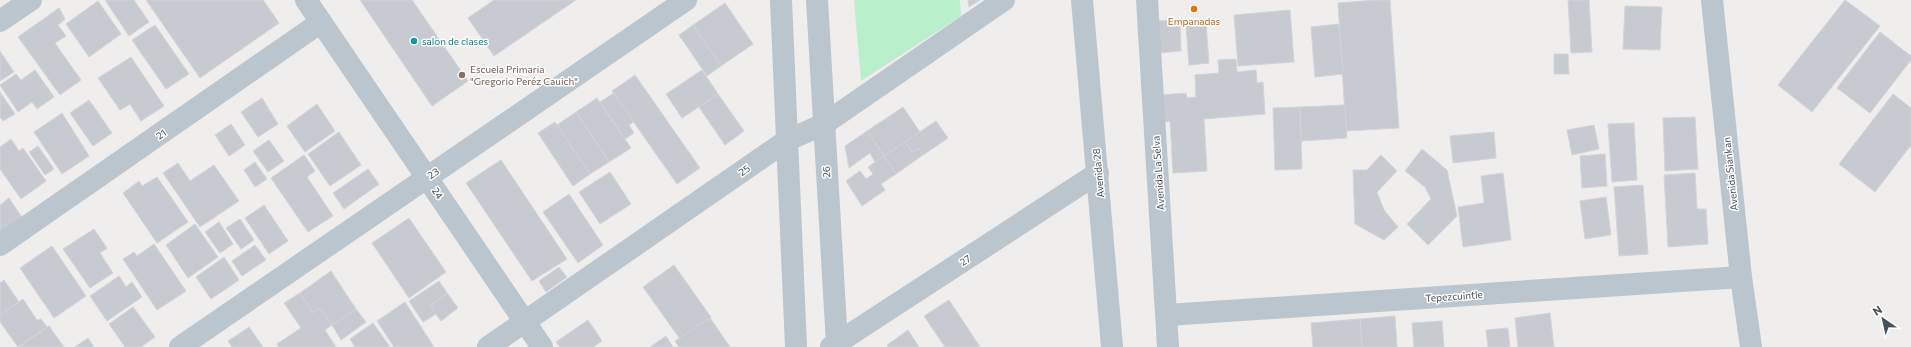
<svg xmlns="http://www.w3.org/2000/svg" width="1911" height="347" font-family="Commissioner,sans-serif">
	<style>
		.green { fill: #baefcc }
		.building { fill: #c7cad0; stroke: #d1d4d9 }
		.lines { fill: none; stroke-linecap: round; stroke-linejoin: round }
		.minor { stroke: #bbc5cd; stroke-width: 22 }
		.tertiary { stroke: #bbc5cd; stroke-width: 22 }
		.food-dot { fill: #e8710a; stroke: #fff; stroke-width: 1.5 }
		.culture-dot { fill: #0f9aa8; stroke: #fff; stroke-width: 1.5 }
		.education-dot { fill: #8d6e63; stroke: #fff; stroke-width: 1.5 }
		.labels { text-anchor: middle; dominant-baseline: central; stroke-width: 3; stroke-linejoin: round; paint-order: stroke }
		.food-label { font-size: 10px; fill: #c56008; stroke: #fff }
		.culture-label { font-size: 10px; fill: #0d838f; stroke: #fff; text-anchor: start }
		.education-label { font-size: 10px; fill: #785e54; stroke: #fff; text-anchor: start }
		.street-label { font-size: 10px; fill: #45515b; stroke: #fff }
	</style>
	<rect width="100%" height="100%" fill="#f0eded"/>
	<!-- green -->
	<polygon class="green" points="854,0 960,0 961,16 861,81"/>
	<!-- building -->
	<g class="building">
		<polygon points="105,0 134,0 149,22 129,36"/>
		<polygon points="146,0 263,0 279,23 200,78"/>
		<polygon points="360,0 412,0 468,81 432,106"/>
		<polygon points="494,0 576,0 494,56 468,18"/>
		<polygon points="968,0 980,0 969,7"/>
		<polygon points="1376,0 1390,0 1399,128 1346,131 1338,3"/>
		<polygon points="1568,0 1589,0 1592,52 1571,53"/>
		<polygon points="1845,0 1880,26 1812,112 1778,85"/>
		<polygon points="98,1 121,34 89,57 66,24"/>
		<polygon points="725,3 753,44 721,66 693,25"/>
		<polygon points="1625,6 1662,7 1660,50 1623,49"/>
		<polygon points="59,8 65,19 58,25 66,36 55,43 81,80 60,95 18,37"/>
		<polygon points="1290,10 1294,62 1238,66 1234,15"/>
		<polygon points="1180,20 1181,51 1158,53 1156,21"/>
		<polygon points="1206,23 1209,63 1189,65 1186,25"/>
		<polygon points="1339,24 1343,74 1315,77 1311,27"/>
		<polygon points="155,25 189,74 166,89 132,40"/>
		<polygon points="693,25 721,66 707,76 679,35"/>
		<polygon points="1880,32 1911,56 1911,60 1870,113 1837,88"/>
		<polygon points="0,51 14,72 0,81"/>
		<polygon points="1554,54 1568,54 1569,74 1554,74"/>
		<polygon points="131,57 164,106 141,121 130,104 120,110 98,78"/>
		<polygon points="1236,59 1237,72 1256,70 1257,83 1263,82 1265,114 1204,119 1207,171 1173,173 1170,121 1163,122 1161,95 1186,93 1187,98 1196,97 1195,75 1219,73 1218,60"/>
		<polygon points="35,70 54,97 37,109 32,102 18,112 0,85 16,74 21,80"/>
		<polygon points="702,70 718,94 682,118 666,94"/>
		<polygon points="635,75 700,168 677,184 612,91"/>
		<polygon points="0,92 15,114 3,121 0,117"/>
		<polygon points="614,93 634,122 629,125 634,133 625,139 600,102"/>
		<polygon points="718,94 744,131 725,145 699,107"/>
		<polygon points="1893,94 1911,108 1911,145 1875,192 1839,164"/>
		<polygon points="262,98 278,124 258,137 241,112"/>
		<polygon points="597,98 631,148 609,162 576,112"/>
		<polygon points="89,100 112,133 93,146 70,113"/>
		<polygon points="317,104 335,131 305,152 287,126"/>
		<polygon points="1345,105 1347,138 1301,141 1300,107"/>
		<polygon points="903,107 920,132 884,156 867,131"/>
		<polygon points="1300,107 1302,169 1275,170 1273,108"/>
		<polygon points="576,112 609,162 590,174 557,125"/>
		<polygon points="62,113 89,156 62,174 34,132"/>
		<polygon points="1695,117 1698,169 1665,171 1663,118"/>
		<polygon points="936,121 948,138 923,155 918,148 912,152 905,142"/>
		<polygon points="555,122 590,174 573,186 538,133"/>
		<polygon points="1634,123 1637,180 1612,182 1608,124"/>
		<polygon points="231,124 245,145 229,156 215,135"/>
		<polygon points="1594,125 1599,149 1572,155 1567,130"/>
		<polygon points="867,131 884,156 875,162 870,153 849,168 845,146"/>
		<polygon points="339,132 361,165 330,186 308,154"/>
		<polygon points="1494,132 1496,158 1453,163 1450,136"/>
		<polygon points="11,139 19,151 23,148 46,181 21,199 0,169 0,147"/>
		<polygon points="269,140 284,161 268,172 253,151"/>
		<polygon points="905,142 912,152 918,148 923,155 896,174 884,156"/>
		<polygon points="38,146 54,169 45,175 29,152"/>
		<polygon points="1422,149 1447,170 1457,216 1428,245 1407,224 1431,199 1425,187 1405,171"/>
		<polygon points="1605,154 1607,186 1582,188 1580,156"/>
		<polygon points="304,155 315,171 307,177 333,216 308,232 271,178"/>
		<polygon points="1381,155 1397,171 1377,192 1384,210 1398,227 1384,240 1355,224 1353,170 1367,170"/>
		<polygon points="884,156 896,174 881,184 885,190 862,206 846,181 860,171 866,179 873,174 868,167"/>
		<polygon points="501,160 567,259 532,281 466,183"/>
		<polygon points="255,162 267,179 255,187 244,170"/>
		<polygon points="178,163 190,181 214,165 239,201 200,227 163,173"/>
		<polygon points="368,169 379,184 344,209 333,193"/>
		<polygon points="610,172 631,204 600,224 579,192"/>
		<polygon points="1503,173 1511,240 1463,247 1458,207 1484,203 1481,176"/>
		<polygon points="1695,173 1697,209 1706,209 1708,244 1668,247 1664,175"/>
		<polygon points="157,177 188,222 157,243 123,193 139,181 142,186"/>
		<polygon points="1643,185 1648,254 1619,256 1614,187"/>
		<polygon points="569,194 603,245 578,263 543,212"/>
		<polygon points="1606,197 1611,235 1585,239 1580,201"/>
		<polygon points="9,198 23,219 0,235 0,205"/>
		<polygon points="264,205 288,241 269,254 245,218"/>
		<polygon points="409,218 446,272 409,298 372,243"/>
		<polygon points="240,219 254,240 241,249 226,228"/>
		<polygon points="219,222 233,244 220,253 205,232"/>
		<polygon points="195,224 218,257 188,278 166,245"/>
		<polygon points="94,229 107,248 100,253 113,273 90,288 63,249"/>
		<polygon points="154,244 186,291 157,310 123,259 134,252 137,256"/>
		<polygon points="255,245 266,260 242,276 232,261"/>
		<polygon points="52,246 86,296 54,318 20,268"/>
		<polygon points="224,257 239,280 211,299 196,277"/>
		<polygon points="674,265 711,317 680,339 643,287"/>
		<polygon points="559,267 567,277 546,292 539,281"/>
		<polygon points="331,271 356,309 332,325 320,308 313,313 300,293"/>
		<polygon points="119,276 126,287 132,282 142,297 107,321 90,296"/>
		<polygon points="4,280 19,302 0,316 0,283"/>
		<polygon points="439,281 447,293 430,306 436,314 423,322 409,301"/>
		<polygon points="300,293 313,313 320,308 332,325 325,330 336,347 279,347 277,344 301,328 284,303"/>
		<polygon points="447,293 458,308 441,321 430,306"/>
		<polygon points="23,299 37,320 41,319 47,327 18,347 0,322 0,316"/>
		<polygon points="949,300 980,347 945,347 924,316"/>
		<polygon points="405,302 434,347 394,347 377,321"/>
		<polygon points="133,307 155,337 141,347 125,347 109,324"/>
		<polygon points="356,309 366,322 341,340 332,325"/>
		<polygon points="1550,313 1554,347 1518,347 1515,318"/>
		<polygon points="1395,316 1397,347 1362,347 1360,319"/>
		<polygon points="710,318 730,347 679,347 675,341"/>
		<polygon points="1360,319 1362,347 1313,347 1311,323"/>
		<polygon points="588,320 602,341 593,347 560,347 556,342"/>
		<polygon points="1442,321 1444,347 1414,347 1412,323"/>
		<polygon points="373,323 390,347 355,347 350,339"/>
		<polygon points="49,326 64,347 19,347 47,327"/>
		<polygon points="249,327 263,347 232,347 228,341"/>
		<polygon points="1508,328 1510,347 1488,347 1486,330"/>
		<polygon points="908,330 919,347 888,347 887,345"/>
		<polygon points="666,336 673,347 650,347"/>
		<polygon points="88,338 94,347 75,347"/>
	</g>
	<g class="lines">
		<!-- minor -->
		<g class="minor">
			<polyline points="306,0 542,347"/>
			<polyline points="781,0 796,347"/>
			<polyline points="817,0 837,344"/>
			<polyline points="1712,0 1741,277 1751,347"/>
			<polyline points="0,21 31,0"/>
			<polyline points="0,245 321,22"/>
			<polyline points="1167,315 1741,277"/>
			<polyline points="180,347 686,0"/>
			<polyline points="488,347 786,141 824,124 1004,0"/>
			<polyline points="831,347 1098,173"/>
		</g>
		<!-- tertiary -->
		<g class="tertiary">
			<polyline points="1082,0 1112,347"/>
			<polyline points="1147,0 1168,347"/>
		</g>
	</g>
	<!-- markers -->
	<circle class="food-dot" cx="1194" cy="9" r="4"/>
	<circle class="culture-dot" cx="414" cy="41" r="4"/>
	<circle class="education-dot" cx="462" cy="75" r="4"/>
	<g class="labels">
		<!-- food labels -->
		<g class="food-label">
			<text x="1194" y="21">Empanadas</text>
		</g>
		<!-- culture labels -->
		<g class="culture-label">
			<text x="422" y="41">salon de clases</text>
		</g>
		<!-- education labels -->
		<g class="education-label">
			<text x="470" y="69">Escuela Primaria<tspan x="470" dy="12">"Gregorio Peréz Cauich"</tspan></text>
		</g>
		<!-- street labels -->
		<g class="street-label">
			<text transform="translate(161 134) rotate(-35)">21</text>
			<text transform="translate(744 170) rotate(-35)">25</text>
			<text transform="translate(826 172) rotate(-93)">26</text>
			<text transform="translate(433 173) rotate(-34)">23</text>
			<text transform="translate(1098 173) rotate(-95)">Avenida 28</text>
			<text transform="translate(1158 173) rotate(-94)">Avenida La Selva</text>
			<text transform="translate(1730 174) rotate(-96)">Avenida Siankan</text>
			<text transform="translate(438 193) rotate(56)">24</text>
			<text transform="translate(965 260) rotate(-33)">27</text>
			<text transform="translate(1454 296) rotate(-4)">Tepezcuintle</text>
		</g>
	</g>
	<!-- north arrow -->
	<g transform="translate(1883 319) rotate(326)" stroke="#ffffff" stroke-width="3" paint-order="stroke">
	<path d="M0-3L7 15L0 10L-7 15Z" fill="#45515b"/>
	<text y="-6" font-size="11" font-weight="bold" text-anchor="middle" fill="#45515b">N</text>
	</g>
</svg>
